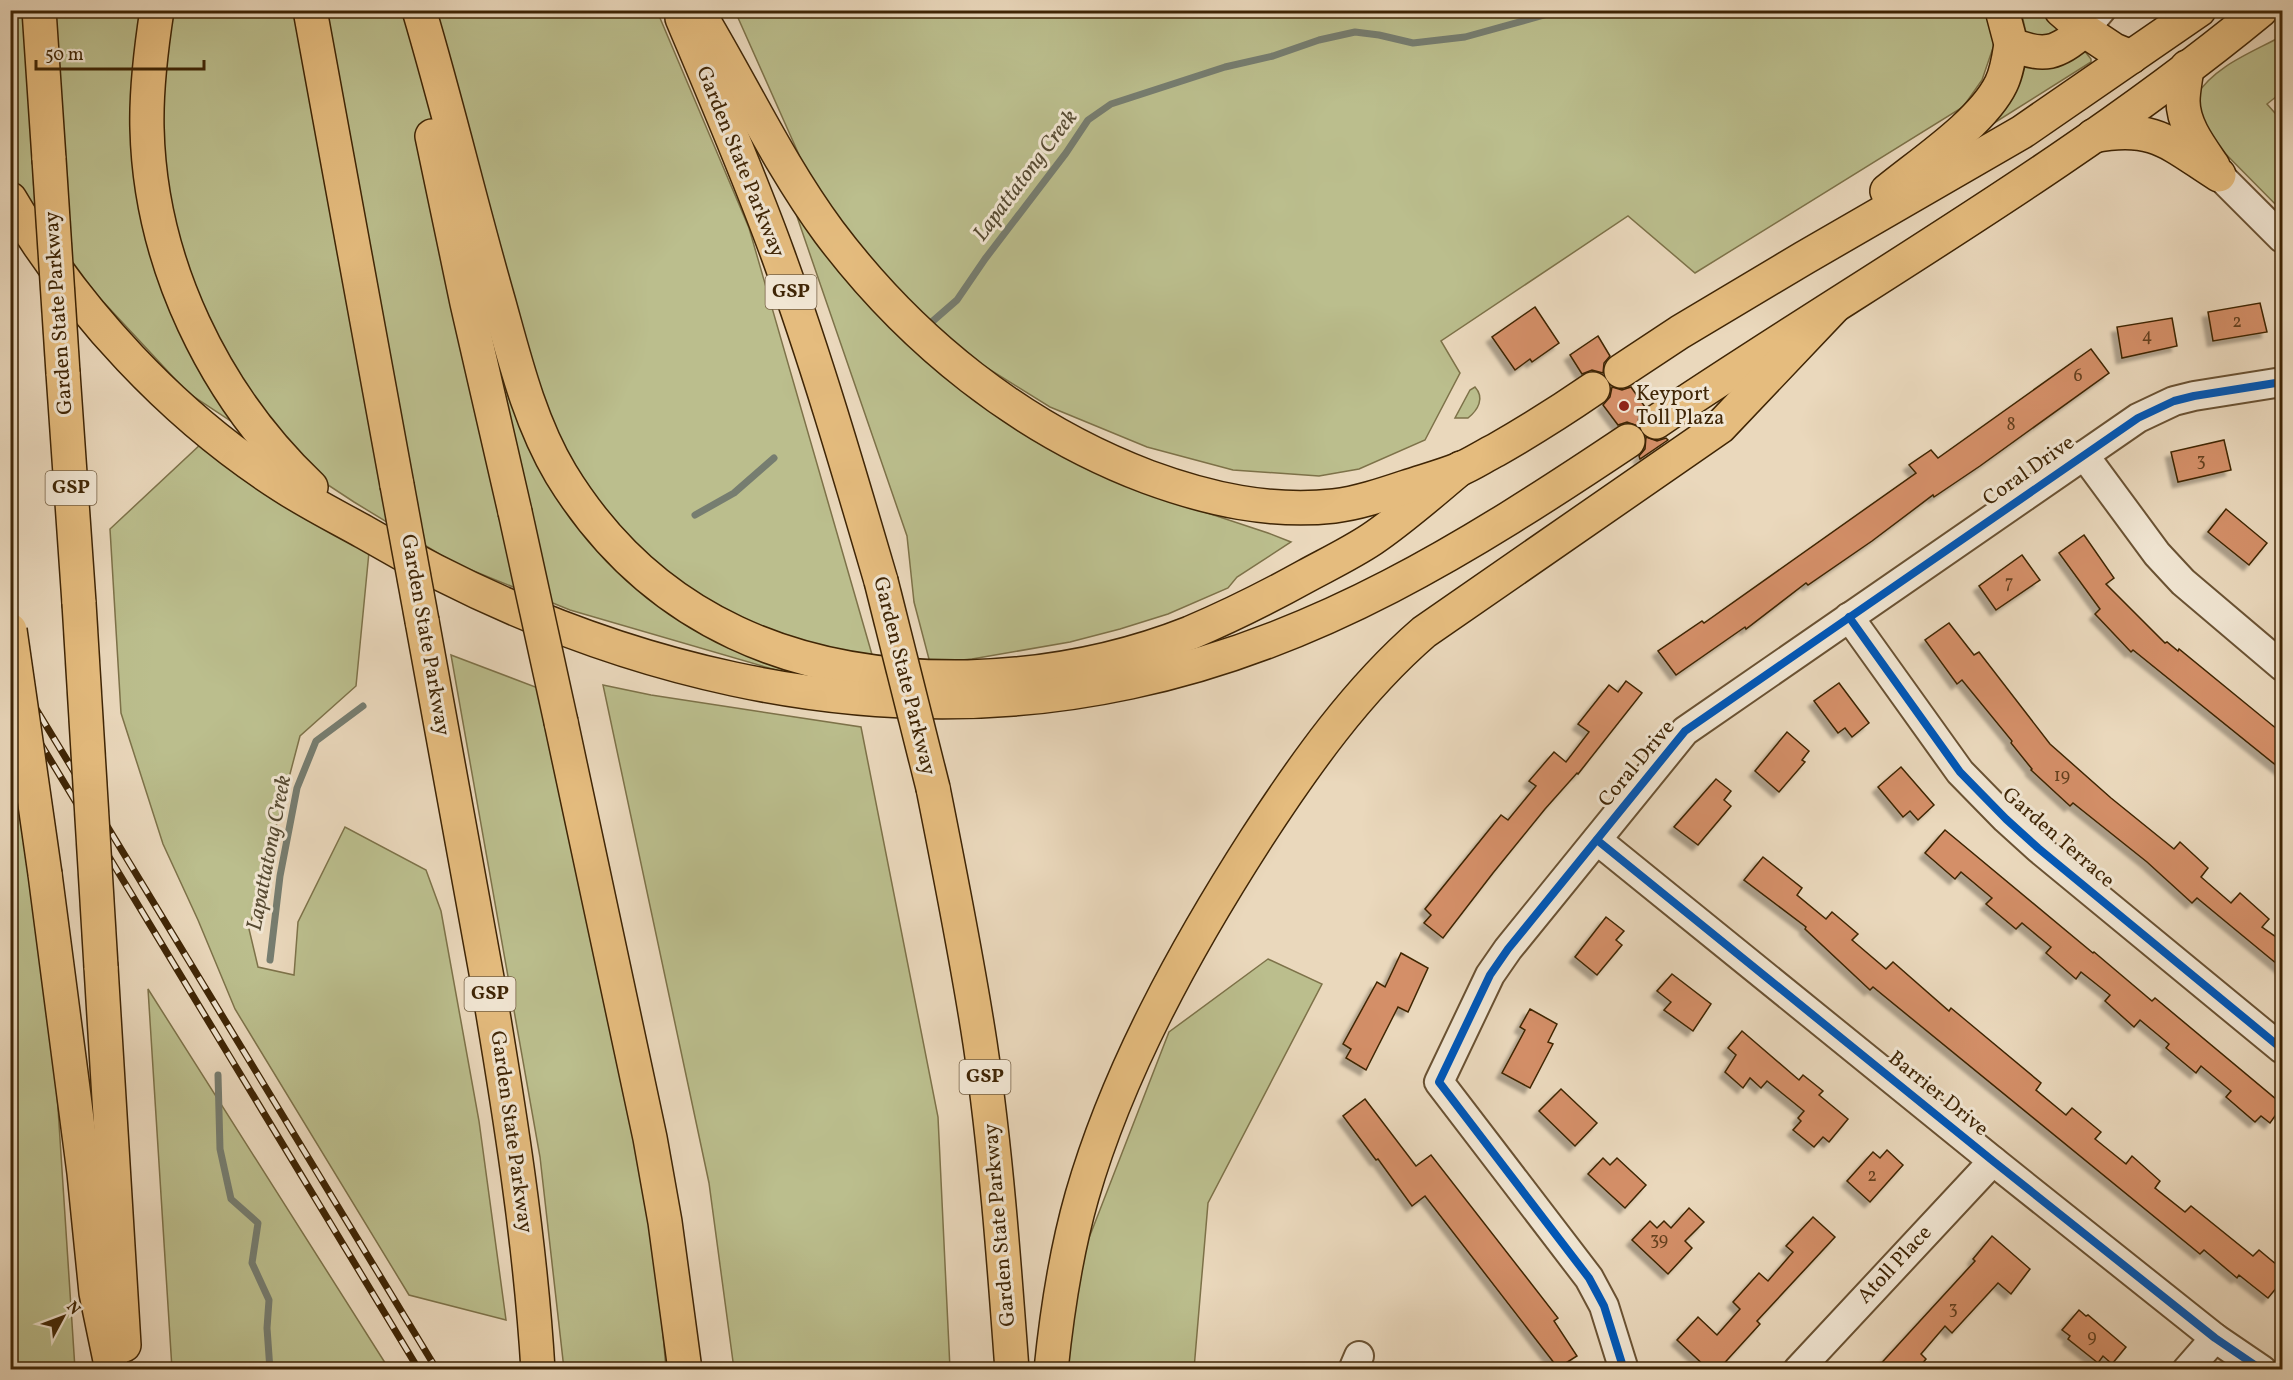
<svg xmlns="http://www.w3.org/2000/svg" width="2293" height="1380" font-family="Vollkorn,serif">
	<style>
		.green { fill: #bbbe8d; stroke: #7d7249; stroke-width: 1.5 }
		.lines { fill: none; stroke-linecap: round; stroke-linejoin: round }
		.stream { stroke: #767d70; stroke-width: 7 }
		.building { fill: #d48f68; stroke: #3f2505; stroke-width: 1.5; filter: url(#shadow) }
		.minor-casing { stroke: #6a5233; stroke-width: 32 }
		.major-casing { stroke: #3f2505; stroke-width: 36 }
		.highway-casing { stroke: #3f2505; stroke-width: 36 }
		.minor { stroke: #f1e6d3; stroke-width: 28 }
		.major { stroke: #e5bc7e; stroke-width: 33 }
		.highway { stroke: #e5bc7e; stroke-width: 33 }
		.rail-casing { stroke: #3f2505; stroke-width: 7 }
		.rail { stroke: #f1e6d3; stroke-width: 4.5; stroke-dasharray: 14; stroke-linecap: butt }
		.highway-bridge-casing { stroke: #3f2505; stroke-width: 36; stroke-linecap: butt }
		.highway-bridge { stroke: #e5bc7e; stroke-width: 33 }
		.cycleway-casing { stroke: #f1e6d3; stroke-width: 11 }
		.cycleway { stroke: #0057b8; stroke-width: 8 }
		.poi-dot { fill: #8f2418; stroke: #f1e6d3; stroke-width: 2 }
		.labels { text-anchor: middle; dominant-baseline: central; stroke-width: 6; stroke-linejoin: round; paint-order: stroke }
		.number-label { font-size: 18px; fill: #64401e }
		.shield { fill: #f1e6d3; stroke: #745f43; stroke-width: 1.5 }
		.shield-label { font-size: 20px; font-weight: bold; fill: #3f2505 }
		.street-label { font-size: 21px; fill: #3f2505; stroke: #f1e6d3 }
		.poi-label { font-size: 21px; fill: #3f2505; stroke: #f1e6d3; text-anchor: start }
		.water-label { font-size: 22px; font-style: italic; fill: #564a32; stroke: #f1e6d3 }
	</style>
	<defs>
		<filter id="shadow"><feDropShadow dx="-5.5" dy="5.5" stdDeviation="1.5" flood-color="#0004"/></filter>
	</defs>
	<rect width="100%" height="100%" fill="#ead8bc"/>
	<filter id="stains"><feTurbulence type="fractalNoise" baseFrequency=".00333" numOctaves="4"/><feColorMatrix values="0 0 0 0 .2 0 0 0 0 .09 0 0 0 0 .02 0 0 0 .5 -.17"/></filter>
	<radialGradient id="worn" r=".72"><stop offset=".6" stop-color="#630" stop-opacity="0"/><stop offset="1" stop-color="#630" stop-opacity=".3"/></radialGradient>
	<!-- green -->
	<g class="green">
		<polygon points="1986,10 1996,39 1982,80 1963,107 1695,273 1628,216 1441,341 1460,373 1425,440 1359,469 1319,476 1233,470 1147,447 1050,407 947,343 867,260 808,175 735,11"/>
		<polygon points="10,11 657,11 749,228 875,665 810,680 570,610 454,563 354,502 188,393 96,294 11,178"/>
		<polygon points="2021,11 2047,11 2064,34 2027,37"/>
		<path d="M2282,36V92L2267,104L2282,121V211L2207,135L2196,96C2214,66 2253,52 2282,36Z"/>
		<path d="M2083,49L2091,59V62L1975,135C1998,114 2018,96 2025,64Z"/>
		<polygon points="793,205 988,404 1059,454 1147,493 1268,533 1291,542 1237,577 1228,588 1168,614 1120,629 1070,642 972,659 930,663 914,602 907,536"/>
		<path d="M1475,387C1485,398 1478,410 1468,418H1455L1470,390Z"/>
		<polygon points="201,444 369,552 356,686 300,736 249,929 258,967 294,975 298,922 345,827 426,870 441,911 479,1121 506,1320 409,1295 235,1009 198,920 163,844 121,713 110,529"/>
		<polygon points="451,655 538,688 655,1240 666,1369 564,1369 540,1157"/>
		<polygon points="603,685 651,695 861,727 938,1117 950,1369 734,1369 709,1183"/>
		<polygon points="10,742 42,863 75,1369 11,1369"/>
		<polygon points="1268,959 1322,984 1208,1203 1194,1369 1062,1369 1057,1299 1089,1238 1169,1032"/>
		<polygon points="148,989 389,1369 172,1369"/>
	</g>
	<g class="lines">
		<!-- stream -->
		<g class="stream">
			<polyline points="926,327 957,300 985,259 1066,153 1088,120 1111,104 1225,67 1273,56 1319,40 1355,32 1379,35 1413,43 1465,37 1562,10"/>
			<polyline points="695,515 734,493 774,458"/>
			<polyline points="270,960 280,876 297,788 316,741 363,706"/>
			<polyline points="218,1075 220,1149 231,1199 258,1223 252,1263 269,1300 267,1328 270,1370"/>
		</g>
	</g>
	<!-- building -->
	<g class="building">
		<polygon points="2260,303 2267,332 2213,341 2208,312"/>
		<polygon points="1535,307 1559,343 1532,362 1530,359 1515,370 1492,337"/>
		<polygon points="2172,318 2177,346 2122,358 2117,327"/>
		<polygon points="1598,336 1610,356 1604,363 1603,373 1592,370 1582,374 1570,355"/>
		<polygon points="2091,349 2109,373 1980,466 1934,497 1933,495 1872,541 1808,585 1806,583 1746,629 1745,627 1676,675 1658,651 1702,621 1704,623 1916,473 1909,465 1931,450 1938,458"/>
		<polygon points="1612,387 1622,390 1631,387 1645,407 1639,414 1638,426 1627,422 1618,425 1603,405 1610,397"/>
		<polygon points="1646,437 1657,441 1666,438 1668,440 1640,459 1639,456 1645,449"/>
		<polygon points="2224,440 2231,470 2178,482 2171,452"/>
		<polygon points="2226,509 2267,543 2249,565 2208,532"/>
		<polygon points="2084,535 2114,578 2106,584 2165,643 2167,642 2178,651 2179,649 2283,734 2283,771 2133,650 2131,652 2095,614 2100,609 2059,553"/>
		<polygon points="2022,555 2040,580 1996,610 1979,586"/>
		<polygon points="1949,623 1974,655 1979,652 2050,744 2111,798 2174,849 2180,842 2208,868 2201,877 2231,903 2240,893 2269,919 2262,927 2283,942 2283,969 2197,898 2192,903 2147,862 2073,803 2070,806 2031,770 2032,769 2011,743 2012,741 1962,680 1957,684 1925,640"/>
		<polygon points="1626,681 1642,693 1578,774 1577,773 1545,809 1493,873 1443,938 1424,923 1431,915 1425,909 1501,815 1508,820 1536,786 1529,781 1554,752 1566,762 1589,732 1578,724 1609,685 1618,692"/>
		<polygon points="1839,683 1869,723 1852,737 1845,728 1838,733 1814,701"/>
		<polygon points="1787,732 1809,751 1802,760 1805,762 1779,792 1755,771"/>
		<polygon points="1901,767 1934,805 1918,820 1910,811 1903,817 1878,787"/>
		<polygon points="1716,779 1731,791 1724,800 1731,806 1698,845 1674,827"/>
		<polygon points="1945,830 2093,953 2094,952 2152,1001 2155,998 2283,1105 2270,1123 2261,1116 2255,1122 2226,1097 2231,1091 2201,1066 2196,1073 2166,1048 2169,1044 2140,1020 2134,1027 2105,1001 2110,995 2081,972 2076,979 2046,953 2051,947 2022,923 2016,929 1986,904 1992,898 1961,872 1955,879 1925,853"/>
		<polygon points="1763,857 1802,888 1797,895 1826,919 1832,912 1858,934 1852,940 1886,969 1893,962 1949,1011 1951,1008 2041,1083 2036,1090 2066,1115 2072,1108 2101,1132 2095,1139 2126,1164 2132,1156 2160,1181 2155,1188 2185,1212 2191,1206 2253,1256 2259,1250 2283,1270 2283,1280 2268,1298 2239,1275 2237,1278 2204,1250 2200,1254 1873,987 1870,990 1805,929 1806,927 1744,880"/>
		<polygon points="1606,917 1624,931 1616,940 1622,945 1597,975 1575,957"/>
		<polygon points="1401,953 1428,968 1408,1012 1398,1007 1366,1070 1346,1058 1351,1049 1343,1044 1377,982 1385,987"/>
		<polygon points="1672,974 1711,1004 1693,1031 1664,1010 1671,1002 1657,991"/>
		<polygon points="1530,1009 1557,1024 1548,1042 1553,1044 1530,1088 1502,1073 1525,1030 1520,1027"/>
		<polygon points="1742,1031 1799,1080 1803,1075 1823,1091 1819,1095 1848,1119 1829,1142 1823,1137 1814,1147 1793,1130 1801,1121 1798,1118 1804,1111 1767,1081 1761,1088 1750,1078 1743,1088 1725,1072 1736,1055 1728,1048"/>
		<polygon points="1561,1089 1597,1123 1575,1146 1539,1111"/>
		<polygon points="1365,1099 1416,1166 1431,1155 1558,1318 1554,1321 1577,1356 1558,1368 1425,1196 1412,1206 1378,1159 1376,1160 1343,1116"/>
		<polygon points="1887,1150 1903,1165 1870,1202 1847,1181 1873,1152 1880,1158"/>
		<polygon points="1603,1158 1610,1165 1617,1158 1646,1185 1625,1208 1588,1174"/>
		<polygon points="1689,1208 1704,1222 1685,1241 1692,1248 1668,1274 1632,1240 1650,1221 1657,1228 1664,1221 1671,1228"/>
		<polygon points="1813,1217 1835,1237 1757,1321 1760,1324 1718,1370 1709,1370 1677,1340 1698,1317 1717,1335 1740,1309 1733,1302 1759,1273 1768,1281 1793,1252 1786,1246"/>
		<polygon points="1992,1236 2030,1269 2011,1294 1998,1283 1952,1333 1945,1326 1921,1354 1926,1359 1917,1370 1875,1370 1975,1261 1973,1259"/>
		<polygon points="2079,1310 2086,1316 2088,1315 2126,1347 2112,1364 2103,1356 2098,1363 2068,1339 2070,1336 2062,1330"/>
	</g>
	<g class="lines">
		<defs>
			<g id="minor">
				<polyline points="2084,30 2101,10"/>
				<polyline points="2219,175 2282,238"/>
				<polyline points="2084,455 2157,554 2183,582 2282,666"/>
				<polyline points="1849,617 1960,772 2006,819 2038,848 2282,1049"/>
				<polyline points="1597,840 1993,1161 2215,1338 2262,1370"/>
				<polyline points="1353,1370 1359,1356"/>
				<polyline points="1624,1370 1604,1306 1589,1278 1439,1082 1490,975 1508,949 1685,731 2138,418 2174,401 2194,396 2282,382"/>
				<polyline points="1798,1370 1993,1161"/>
				<polyline points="2187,1370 2215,1338"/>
			</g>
			<path id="major" d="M2002,10L2011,44C2043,58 2058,54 2084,30L2061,10"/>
			<g id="highway">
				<polyline points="39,10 49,159"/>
				<path d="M157,10C151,49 146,89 147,128C150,263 214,395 311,487"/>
				<polyline points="310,10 397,485"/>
				<path d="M419,10C448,107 471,206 499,303C515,361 530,422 561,474C652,623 799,680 968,677C1043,675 1119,661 1190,633C1230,616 1268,597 1306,576C1328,564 1351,553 1372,539C1403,518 1432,492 1461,468"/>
				<path d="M697,10C742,84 778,163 829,232C911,341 1021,429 1148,477C1208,499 1270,513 1334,506C1358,503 1382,495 1406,487C1424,481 1443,476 1460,469C1472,464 1484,456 1496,450C1529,431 1561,411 1593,389"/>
				<path d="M682,18C715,96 749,175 778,255C817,362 849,472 881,581"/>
				<polyline points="2084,30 2114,50 2131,57"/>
				<path d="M2187,67C2186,78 2183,90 2183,101C2183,125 2200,147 2213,166"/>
				<polyline points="432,136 467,303 515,512"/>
				<path d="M2093,136C2155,124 2170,144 2219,175"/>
				<path d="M1887,191C1921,163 1982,123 2001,84C2007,72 2009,57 2011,44"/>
				<path d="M10,199C76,311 173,416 283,486C309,503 337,517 364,532C594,667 864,739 1130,682C1317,643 1471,546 1628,441"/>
				<polyline points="1621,371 1680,332 1804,258 2022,132 2199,10"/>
				<polyline points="63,373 79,603"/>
				<path d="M1656,422C1858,286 2072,166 2261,10"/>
				<path d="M422,621C444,740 466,859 487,978C509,1108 530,1238 538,1370"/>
				<polyline points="561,722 650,1138 665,1222 685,1370"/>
				<path d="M933,788C950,873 967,958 980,1043C996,1151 1004,1261 1012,1370"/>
				<polyline points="45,874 84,1173 96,1293 112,1370"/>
				<polyline points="101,967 124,1345"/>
				<path d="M1051,1370C1057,1311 1066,1252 1082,1196C1118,1071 1186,948 1256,839C1304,765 1357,690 1424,632L1720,427L1833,308"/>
			</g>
		</defs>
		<!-- minor casing -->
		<use href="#minor" class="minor-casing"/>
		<!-- major casing -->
		<use href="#major" class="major-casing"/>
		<!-- highway casing -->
		<use href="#highway" class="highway-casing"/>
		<!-- minor -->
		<use href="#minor" class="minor"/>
		<!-- major -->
		<use href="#major" class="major"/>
		<!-- highway -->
		<use href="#highway" class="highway"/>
		<defs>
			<g id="rail">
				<polyline points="10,666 437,1370"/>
				<polyline points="10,693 419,1370"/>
			</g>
		</defs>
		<!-- rail casing -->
		<use href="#rail" class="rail-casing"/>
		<!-- rail -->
		<use href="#rail" class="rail"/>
		<defs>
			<g id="highway-bridge">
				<polyline points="49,159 63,373"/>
				<polyline points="397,485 422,621"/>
				<polyline points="515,512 561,722"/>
				<polyline points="881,581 933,788"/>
				<polyline points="79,603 101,967"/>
				<polyline points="10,630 45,874"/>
			</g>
		</defs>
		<!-- highway-bridge casing -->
		<use href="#highway-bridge" class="highway-bridge-casing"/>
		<!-- highway-bridge -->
		<use href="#highway-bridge" class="highway-bridge"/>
		<defs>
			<g id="cycleway">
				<polyline points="1849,617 1960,772 2006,819 2038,848 2282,1049"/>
				<polyline points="1597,840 1993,1161 2215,1338 2262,1370"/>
				<polyline points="1624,1370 1604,1306 1589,1278 1439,1082 1490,975 1508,949 1685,731 2138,418 2174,401 2194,396 2282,382"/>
			</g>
		</defs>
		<!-- cycleway casing -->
		<use href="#cycleway" class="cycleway-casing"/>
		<!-- cycleway -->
		<use href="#cycleway" class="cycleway"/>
	</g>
	<!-- markers -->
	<circle class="poi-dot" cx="1624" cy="406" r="6"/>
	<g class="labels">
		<!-- number labels -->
		<g class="number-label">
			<text x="2237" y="322">2</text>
			<text x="2147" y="336">4</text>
			<text x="2078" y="376">6</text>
			<text x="2011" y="425">8</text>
			<text x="2201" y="461">3</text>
			<text x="2009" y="583">7</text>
			<text x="2062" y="776">19</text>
			<text x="1872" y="1176">2</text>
			<text x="1659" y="1240">39</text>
			<text x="1953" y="1309">3</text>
			<text x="2092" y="1337">9</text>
		</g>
		<!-- shield labels -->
		<g class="shield">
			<rect x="765.5" y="275" width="51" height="34" rx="4.5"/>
			<rect x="45.5" y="471" width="51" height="34" rx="4.5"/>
			<rect x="464.5" y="977" width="51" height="34" rx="4.5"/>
			<rect x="959.5" y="1060" width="51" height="34" rx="4.5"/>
		</g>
		<g class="shield-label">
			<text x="791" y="292">GSP</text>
			<text x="71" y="488">GSP</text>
			<text x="490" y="994">GSP</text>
			<text x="985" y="1077">GSP</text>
		</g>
		<!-- street labels -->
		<g class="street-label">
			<text transform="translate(740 162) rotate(68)">Garden State Parkway</text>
			<text transform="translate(59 313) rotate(-94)">Garden State Parkway</text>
			<text transform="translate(2029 471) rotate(-35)">Coral Drive</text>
			<text transform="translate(425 635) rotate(80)">Garden State Parkway</text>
			<text transform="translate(904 676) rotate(76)">Garden State Parkway</text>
			<text transform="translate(1637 764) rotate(-50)">Coral Drive</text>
			<text transform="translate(2058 838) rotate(41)">Garden Terrace</text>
			<text transform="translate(1938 1094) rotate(39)">Barrier Drive</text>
			<text transform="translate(511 1132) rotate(82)">Garden State Parkway</text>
			<text transform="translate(1000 1225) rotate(-95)">Garden State Parkway</text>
			<text transform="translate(1895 1265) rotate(-47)">Atoll Place</text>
		</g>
		<!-- poi labels -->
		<g class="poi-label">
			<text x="1636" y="394">Keyport<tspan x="1636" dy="24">Toll Plaza</tspan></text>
		</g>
		<!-- water labels -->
		<g class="water-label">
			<text transform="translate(1026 176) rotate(-53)">Lapattatong Creek</text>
			<text transform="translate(270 853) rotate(-79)">Lapattatong Creek</text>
		</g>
	</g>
	<!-- margin -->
	<rect width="2293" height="1380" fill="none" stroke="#ead8bc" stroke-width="36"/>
	<rect x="12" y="12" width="2269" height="1356" fill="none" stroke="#3f2505" stroke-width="3"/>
	<rect x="18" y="18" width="2257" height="1344" fill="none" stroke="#3f2505" stroke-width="1.5"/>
	<!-- north arrow -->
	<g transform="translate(63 1317) rotate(49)" stroke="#f1e6d3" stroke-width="4.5" paint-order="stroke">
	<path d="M0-4.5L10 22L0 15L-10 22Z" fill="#3f2505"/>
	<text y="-9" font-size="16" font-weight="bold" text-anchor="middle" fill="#3f2505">N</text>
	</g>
	<!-- scale -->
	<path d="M36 60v9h168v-9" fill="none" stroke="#3f2505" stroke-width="3"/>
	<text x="45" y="60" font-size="18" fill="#3f2505" stroke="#f1e6d3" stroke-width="4.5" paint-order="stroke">50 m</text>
	<rect width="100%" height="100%" filter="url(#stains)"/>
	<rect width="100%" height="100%" fill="url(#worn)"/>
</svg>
